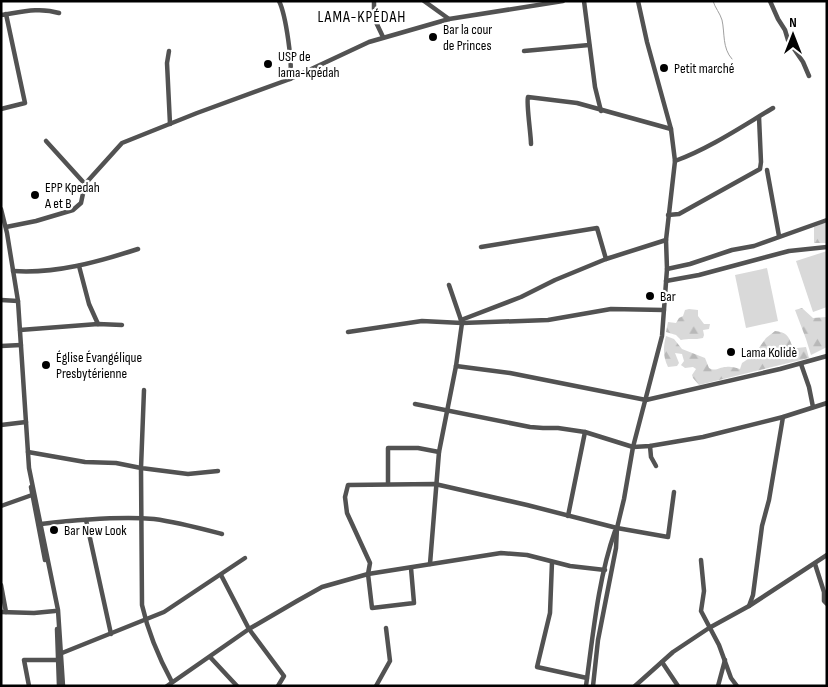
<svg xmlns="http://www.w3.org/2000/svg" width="828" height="687" font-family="'Sofia Sans Condensed',sans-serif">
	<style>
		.forest { fill: url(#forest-firs) }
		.green { fill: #d9d9d9 }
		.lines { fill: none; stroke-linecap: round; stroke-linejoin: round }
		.stream { stroke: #a0a0a0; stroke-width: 1 }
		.street { stroke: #525252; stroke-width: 4.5 }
		.poi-dot { fill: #000; stroke: #fff; stroke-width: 2 }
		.labels { text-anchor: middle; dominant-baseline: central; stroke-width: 4.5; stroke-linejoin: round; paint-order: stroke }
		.poi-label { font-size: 14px; fill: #000; stroke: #fff; text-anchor: start }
		.quarter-label { font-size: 16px; letter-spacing: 1px; fill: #000; stroke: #fff }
	</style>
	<defs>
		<pattern id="forest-firs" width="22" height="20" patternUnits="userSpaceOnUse" patternTransform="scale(1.25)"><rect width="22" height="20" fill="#d9d9d9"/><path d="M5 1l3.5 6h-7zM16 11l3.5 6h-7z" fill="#b8b8b8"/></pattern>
	</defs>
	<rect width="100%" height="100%" fill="#fff"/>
	<!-- forest -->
	<g class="forest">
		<polygon points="827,222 827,243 814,243 814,227"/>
		<polygon points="802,308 813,318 827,317 827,347 811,355 806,339 795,310"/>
		<path d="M689,309L698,310V316L704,324H710L709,329L703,330L704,335L703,338C695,340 688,338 681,340L676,335L666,332L668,322L676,323L679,318L683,316L685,310Z"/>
		<path d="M775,331C785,332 789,335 792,346L797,348L806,347L809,358L699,385L693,378L692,375L696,369L693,367L685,368L681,365L684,361L682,354L675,353L679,363L677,366L668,367C663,357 663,347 666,336L674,339L682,349L705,358L709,368C716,372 719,367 726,367C731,366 736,368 740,369L742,363L754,355L766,338Z"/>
	</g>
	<!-- green -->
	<g class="green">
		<polygon points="827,251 827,307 813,312 796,261"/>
		<polygon points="767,268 778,321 746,328 735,275"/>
	</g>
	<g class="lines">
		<!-- stream -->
		<path class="stream" d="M713,1C715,8 720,13 722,20C725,33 722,48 732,59"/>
		<!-- street -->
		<g class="street">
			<path d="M279,1C286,15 293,65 290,79"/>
			<polyline points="374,1 374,18 383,37"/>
			<polyline points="424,1 449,19"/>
			<polyline points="584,1 595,87 601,111"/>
			<polyline points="770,1 778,19 785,30 788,40 803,62 809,76"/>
			<path d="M1,15C21,12 40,7 59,13"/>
			<polyline points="169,51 167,63 170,124"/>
			<polyline points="524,51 589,45"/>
			<polyline points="1,109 25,103 6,14"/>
			<polyline points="46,141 85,184"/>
			<path d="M531,144C531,135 526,102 528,97L577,103L671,129"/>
			<path d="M675,161C710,148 741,127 773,108"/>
			<polyline points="767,170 779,236"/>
			<polyline points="1,209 7,233 18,301 29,468 58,610 63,686"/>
			<polyline points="668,215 679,214 760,169 761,162 759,117"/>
			<polyline points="6,227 36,221 73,210 81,203 85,184 122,143 197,113 290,79 369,42 449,19 563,1"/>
			<polyline points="481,247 597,228 606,259"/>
			<polyline points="79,266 89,304 98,324"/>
			<polyline points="667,269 690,264 732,250 754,246 827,220"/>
			<path d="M13,271C55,274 98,262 138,249"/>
			<polyline points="666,281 699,275 789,251 827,247"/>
			<polyline points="1,300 18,301"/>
			<polyline points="461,320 521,297 555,280 606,259 666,240"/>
			<polyline points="20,330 98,324 122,325"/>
			<polyline points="348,332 422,321 462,323 548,320 611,309 664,310"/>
			<polyline points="1,346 21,345"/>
			<polyline points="801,364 809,387 813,407"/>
			<polyline points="456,366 510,373 646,400 780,369 827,356"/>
			<polyline points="144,390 141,468 188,474 218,471"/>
			<polyline points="415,404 530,427 543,428 558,428 585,432 633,447 650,446 703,437 783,417 827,403"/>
			<polyline points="1,425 26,422"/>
			<polyline points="650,446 651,457 656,466"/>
			<path d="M28,452L85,462L116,463L141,468L142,605C148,632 159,658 172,682"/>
			<polyline points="388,484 388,448 418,448 439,452"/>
			<polyline points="31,487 45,560"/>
			<polyline points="1,506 32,495"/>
			<polyline points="568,516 585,432"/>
			<polyline points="86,520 111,634"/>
			<path d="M41,524C76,520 119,516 154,519C177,522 199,528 222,534"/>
			<polyline points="701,560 704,591 701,611 719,645 731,678 737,686"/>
			<polyline points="552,562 550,613 537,667 587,678"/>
			<polyline points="430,564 439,452 456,366 462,323 449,285"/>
			<polyline points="815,564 824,592 824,601 827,604"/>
			<polyline points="411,568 414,603 372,608 368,574 370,563 347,513 345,497 348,485 435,484 527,505 617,528 668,537 674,492"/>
			<polyline points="221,575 249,629 284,676 278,686"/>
			<polyline points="1,585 6,612"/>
			<polyline points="749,606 753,595 762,526 769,500 783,417"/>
			<polyline points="1,612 34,613 55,611"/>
			<polyline points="57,629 59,686"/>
			<polyline points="62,653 164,612 245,558"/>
			<polyline points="210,657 237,686"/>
			<polyline points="662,662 678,686"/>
			<polyline points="29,686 24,660 59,660"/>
			<polyline points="167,686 249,629 297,601 322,587 368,574 501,553 527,555 570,566 605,570"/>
			<polyline points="376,686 390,661 386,628"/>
			<path d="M586,686C593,635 598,579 615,531"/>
			<polyline points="593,686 598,640 616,548 617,528 624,499 633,447 662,336 667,269 666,240 675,161 671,129 647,42 638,1"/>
			<polyline points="635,686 673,652 709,628 749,606 827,555"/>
			<polyline points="718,686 725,660"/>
		</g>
	</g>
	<!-- markers -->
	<g class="poi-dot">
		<circle cx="433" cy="37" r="5"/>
		<circle cx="268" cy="64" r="5"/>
		<circle cx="664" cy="68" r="5"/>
		<circle cx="35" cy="195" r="5"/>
		<circle cx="650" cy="296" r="5"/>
		<circle cx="731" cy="352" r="5"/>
		<circle cx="46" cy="365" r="5"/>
		<circle cx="54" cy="530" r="5"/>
	</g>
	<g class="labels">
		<!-- poi labels -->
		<g class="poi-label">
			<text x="443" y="29">Bar la cour<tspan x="443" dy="16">de Princes</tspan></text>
			<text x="278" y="56">USP de<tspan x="278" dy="16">lama-kpédah</tspan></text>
			<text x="674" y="68">Petit marché</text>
			<text x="45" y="187">EPP Kpedah<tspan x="45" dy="16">A et B</tspan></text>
			<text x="660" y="296">Bar</text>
			<text x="741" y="352">Lama Kolidè</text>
			<text x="56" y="357">Église Évangélique<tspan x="56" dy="16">Presbytérienne</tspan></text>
			<text x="64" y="530">Bar New Look</text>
		</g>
		<!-- quarter labels -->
		<g class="quarter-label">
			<text x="362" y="17">LAMA-KPÉDAH</text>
		</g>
	</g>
	<!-- border -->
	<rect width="828" height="687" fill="none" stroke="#000000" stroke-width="5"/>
	<!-- north arrow -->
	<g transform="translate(793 35)" stroke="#ffffff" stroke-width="4" paint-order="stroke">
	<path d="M0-4L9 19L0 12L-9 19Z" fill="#000000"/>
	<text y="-8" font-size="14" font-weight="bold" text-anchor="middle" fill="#000000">N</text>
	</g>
</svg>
